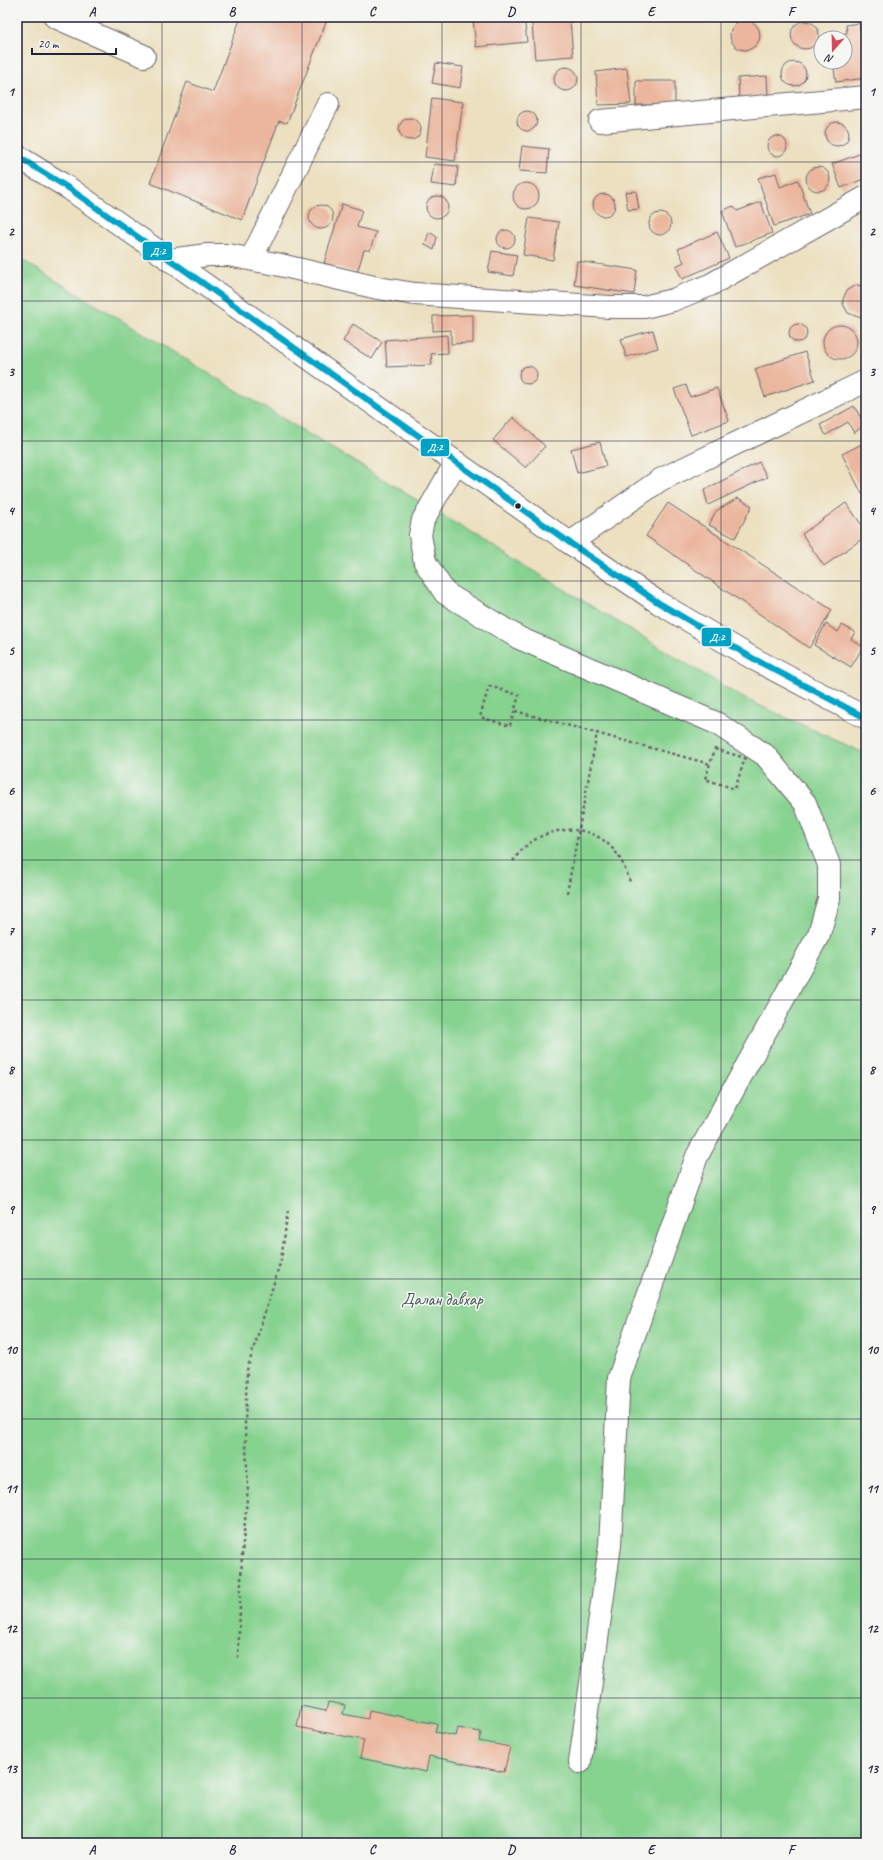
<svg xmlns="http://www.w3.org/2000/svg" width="883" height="1860" font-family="Caveat,sans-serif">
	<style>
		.green { fill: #86d28f; stroke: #547a65 }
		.building { fill: #ebb69d }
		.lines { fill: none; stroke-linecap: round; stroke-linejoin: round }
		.minor-casing { stroke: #69646a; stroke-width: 24 }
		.path { stroke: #69646a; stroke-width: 2.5; stroke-dasharray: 3 3; stroke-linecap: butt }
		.minor { stroke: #fff; stroke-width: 22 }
		.bus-1-casing { stroke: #f6f6f2; stroke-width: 9 }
		.bus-1 { stroke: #02a2c7; stroke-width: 6 }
		.grid { fill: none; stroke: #22223b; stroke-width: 1; stroke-opacity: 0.55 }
		.bus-dot { fill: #22223b; stroke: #f6f6f2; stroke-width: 1.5 }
		.labels { text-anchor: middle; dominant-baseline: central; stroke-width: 3; stroke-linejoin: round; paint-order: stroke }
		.park-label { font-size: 17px; fill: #405754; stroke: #f6f6f2 }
		.line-badge { stroke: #f6f6f2; stroke-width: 1.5 }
		.badge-label { font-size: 11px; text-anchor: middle; font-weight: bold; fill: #fff }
		.neatline { fill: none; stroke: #22223b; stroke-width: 1.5 }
		.grid-label { font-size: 13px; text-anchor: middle; font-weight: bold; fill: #22223b }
	</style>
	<rect width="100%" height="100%" fill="#f6f6f2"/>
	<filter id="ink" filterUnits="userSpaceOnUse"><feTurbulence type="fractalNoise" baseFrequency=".025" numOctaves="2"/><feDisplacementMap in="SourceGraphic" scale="8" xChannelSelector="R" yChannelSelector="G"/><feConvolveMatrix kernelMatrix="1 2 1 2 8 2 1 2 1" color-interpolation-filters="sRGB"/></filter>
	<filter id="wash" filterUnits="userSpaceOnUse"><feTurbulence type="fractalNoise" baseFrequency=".012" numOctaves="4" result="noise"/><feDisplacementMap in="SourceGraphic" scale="16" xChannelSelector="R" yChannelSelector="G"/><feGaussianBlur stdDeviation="0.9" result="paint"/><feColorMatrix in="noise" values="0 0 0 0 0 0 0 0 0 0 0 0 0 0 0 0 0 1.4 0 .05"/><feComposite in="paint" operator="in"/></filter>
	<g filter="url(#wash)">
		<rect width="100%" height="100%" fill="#ece0c0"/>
		<!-- green -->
		<polygon class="green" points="17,257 743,698 866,754 866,1843 17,1843"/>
		<g id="blocks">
			<!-- building -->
			<g class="building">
				<polygon points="241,17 328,17 287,123 279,121 242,220 150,183 187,82 213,92"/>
				<polygon points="502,17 524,17 527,42 476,47 473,20"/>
				<polygon points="570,20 573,56 535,59 532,23"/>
				<circle cx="745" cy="35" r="15"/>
				<circle cx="805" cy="35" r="14"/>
				<polygon points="859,23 861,35 866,35 866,78 836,82 833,62 845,62 845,38 830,38 830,35 847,33 846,25"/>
				<circle cx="794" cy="74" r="12"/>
				<polygon points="436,63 463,67 460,88 432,83"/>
				<circle cx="566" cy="79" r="12"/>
				<polygon points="627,68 631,104 598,105 596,72"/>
				<polygon points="767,76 768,98 739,99 738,78"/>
				<rect x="636" y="81" width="39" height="24"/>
				<polygon points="432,98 463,102 455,161 425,157"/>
				<circle cx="527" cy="121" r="10"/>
				<circle cx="410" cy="129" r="11"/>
				<circle cx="837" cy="134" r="12"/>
				<circle cx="777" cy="146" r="10"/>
				<polygon points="522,146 549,149 547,173 519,171"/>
				<polygon points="862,153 866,163 866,178 841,188 832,164"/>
				<polygon points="434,164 458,166 456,187 431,184"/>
				<circle cx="818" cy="179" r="12"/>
				<polygon points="776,173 780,187 798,180 810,214 774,226 758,178"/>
				<circle cx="526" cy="196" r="13"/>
				<polygon points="636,191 639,209 628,210 625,192"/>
				<circle cx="604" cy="205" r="11"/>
				<circle cx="437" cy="207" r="11"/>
				<polygon points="761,202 772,233 735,247 722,211 733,206 737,211"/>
				<polygon points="342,204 362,210 357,227 376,232 370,250 364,250 357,273 324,263"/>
				<circle cx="321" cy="217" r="12"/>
				<circle cx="660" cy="224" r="11"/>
				<polygon points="529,218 559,222 553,260 523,255"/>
				<circle cx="506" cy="239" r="9"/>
				<polygon points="429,232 437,237 434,250 425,245"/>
				<polygon points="717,232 729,258 682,279 676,266 684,262 678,249"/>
				<polygon points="492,251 517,255 513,276 488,272"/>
				<polygon points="577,261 637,270 634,294 574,285"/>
				<polygon points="857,285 866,287 866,315 858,317 848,313 843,304 843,299 847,290"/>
				<polygon points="473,315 473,343 451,344 451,330 433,331 433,316"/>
				<circle cx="798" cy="333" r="9"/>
				<polygon points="353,324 382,342 372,359 343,341"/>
				<circle cx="840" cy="342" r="17"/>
				<polygon points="653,330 658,348 626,357 621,339"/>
				<polygon points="447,335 448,353 431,354 432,365 387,367 385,340"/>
				<polygon points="805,352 815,380 765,397 755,369"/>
				<circle cx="528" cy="375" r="9"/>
				<polygon points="686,385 690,397 717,388 729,421 691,435 674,389"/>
				<polygon points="854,406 865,425 854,433 848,422 826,435 820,425"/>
				<polygon points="513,417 545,446 526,468 493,440"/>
				<polygon points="600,442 606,466 577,473 571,449"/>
				<polygon points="866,442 866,493 862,494 842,454"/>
				<polygon points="759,462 767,477 708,505 704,490"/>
				<polygon points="738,498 752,506 735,538 709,525 716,511"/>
				<polygon points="668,503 832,610 809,648 646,536"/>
				<polygon points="846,503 866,531 866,536 824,566 802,534"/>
				<polygon points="826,624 838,632 842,625 855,632 851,639 863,647 851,667 814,645"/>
				<polygon points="328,1702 345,1705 343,1714 368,1719 369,1710 437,1724 435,1732 456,1736 458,1728 481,1732 479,1741 510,1747 504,1772 429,1756 426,1772 360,1758 364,1740 297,1727 301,1706 326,1711"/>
			</g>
		</g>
	</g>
	<g filter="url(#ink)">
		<use href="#blocks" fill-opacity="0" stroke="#69646a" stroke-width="1"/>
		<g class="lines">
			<defs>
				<g id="minor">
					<polyline points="55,17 144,56"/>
					<polyline points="600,121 866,97"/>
					<polyline points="17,156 70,189 570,543 659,603 754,659 866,718"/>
					<polyline points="251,259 328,104"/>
					<polyline points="169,260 207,255 228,255 276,264 378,288 415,294 609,307 644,307 673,300 710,285 866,197"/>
					<polyline points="456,462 423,520 420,535 425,562 445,593 519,638 716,723 765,755 805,803 829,865 829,899 819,934 697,1156 619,1378 610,1545 580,1762"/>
					<polyline points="570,543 660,480 866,381"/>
				</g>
			</defs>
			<!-- minor casing -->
			<use href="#minor" class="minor-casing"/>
			<!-- path -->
			<g class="path">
				<polygon points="489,686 519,695 510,726 480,717"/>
				<polyline points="515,711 710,764"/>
				<polygon points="715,749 745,758 735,789 705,779"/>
				<path d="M513,861C517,856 521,849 527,845C553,825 590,823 613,849C622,858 626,872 631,884"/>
				<polyline points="567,893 597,733"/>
				<polyline points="238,1658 242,1555 248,1487 245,1425 247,1370 281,1260 288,1211"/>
			</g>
			<!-- minor -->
			<use href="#minor" class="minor"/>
			<defs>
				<polyline id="bus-1" points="17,156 70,189 570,543 659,603 754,659 866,718"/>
			</defs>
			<!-- bus-1 casing -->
			<use href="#bus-1" class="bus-1-casing"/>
			<!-- bus-1 -->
			<use href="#bus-1" class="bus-1"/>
		</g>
	</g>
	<!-- grid -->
	<path class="grid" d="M162,17V1843M302,17V1843M442,17V1843M581,17V1843M721,17V1843M17,162H866M17,301H866M17,441H866M17,581H866M17,720H866M17,860H866M17,1000H866M17,1140H866M17,1279H866M17,1419H866M17,1559H866M17,1698H866"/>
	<!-- markers -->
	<circle class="bus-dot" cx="518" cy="506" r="3.5"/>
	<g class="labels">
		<!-- park labels -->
		<g class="park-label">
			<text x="442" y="1299">Далан давхар</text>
		</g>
	</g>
	<g class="line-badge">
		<rect x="142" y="241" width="31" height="20" rx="4" fill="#02a2c7"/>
		<rect x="420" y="438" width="30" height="19" rx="4" fill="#02a2c7"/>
		<rect x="701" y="627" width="31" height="20" rx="4" fill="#02a2c7"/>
	</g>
	<g class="badge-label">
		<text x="158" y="255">Д:2</text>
		<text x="435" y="451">Д:2</text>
		<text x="717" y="641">Д:2</text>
	</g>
	<!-- margin -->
	<rect width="883" height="1860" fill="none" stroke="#f6f6f2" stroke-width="44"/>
	<!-- north arrow -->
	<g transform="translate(833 50) rotate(200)"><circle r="19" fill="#f6f6f2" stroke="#a1a1a9"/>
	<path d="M0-3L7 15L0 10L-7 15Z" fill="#d1495b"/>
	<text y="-6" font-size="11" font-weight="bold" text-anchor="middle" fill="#22223b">N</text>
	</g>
	<!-- scale -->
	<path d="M32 48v6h84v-6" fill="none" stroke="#22223b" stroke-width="2"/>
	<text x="38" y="48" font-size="12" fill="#22223b" stroke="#f6f6f2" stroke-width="3" paint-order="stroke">20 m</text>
	<rect x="22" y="22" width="839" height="1816" class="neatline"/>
	<g class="grid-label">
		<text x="92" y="16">A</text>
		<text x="232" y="16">B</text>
		<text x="372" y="16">C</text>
		<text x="511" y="16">D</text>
		<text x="651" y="16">E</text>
		<text x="791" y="16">F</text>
		<text x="11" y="96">1</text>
		<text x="872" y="96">1</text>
		<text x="11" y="236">2</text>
		<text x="872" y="236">2</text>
		<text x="11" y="376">3</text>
		<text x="872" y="376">3</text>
		<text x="11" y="515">4</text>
		<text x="872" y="515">4</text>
		<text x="11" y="655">5</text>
		<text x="872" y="655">5</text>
		<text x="11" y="795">6</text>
		<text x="872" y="795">6</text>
		<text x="11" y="935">7</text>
		<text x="872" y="935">7</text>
		<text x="11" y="1074">8</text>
		<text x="872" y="1074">8</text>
		<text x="11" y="1214">9</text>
		<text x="872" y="1214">9</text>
		<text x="11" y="1354">10</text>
		<text x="872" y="1354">10</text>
		<text x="11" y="1493">11</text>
		<text x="872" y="1493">11</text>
		<text x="11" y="1633">12</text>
		<text x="872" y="1633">12</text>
		<text x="11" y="1773">13</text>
		<text x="872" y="1773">13</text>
		<text x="92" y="1854">A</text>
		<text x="232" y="1854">B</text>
		<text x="372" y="1854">C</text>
		<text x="511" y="1854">D</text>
		<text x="651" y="1854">E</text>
		<text x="791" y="1854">F</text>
	</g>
</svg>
